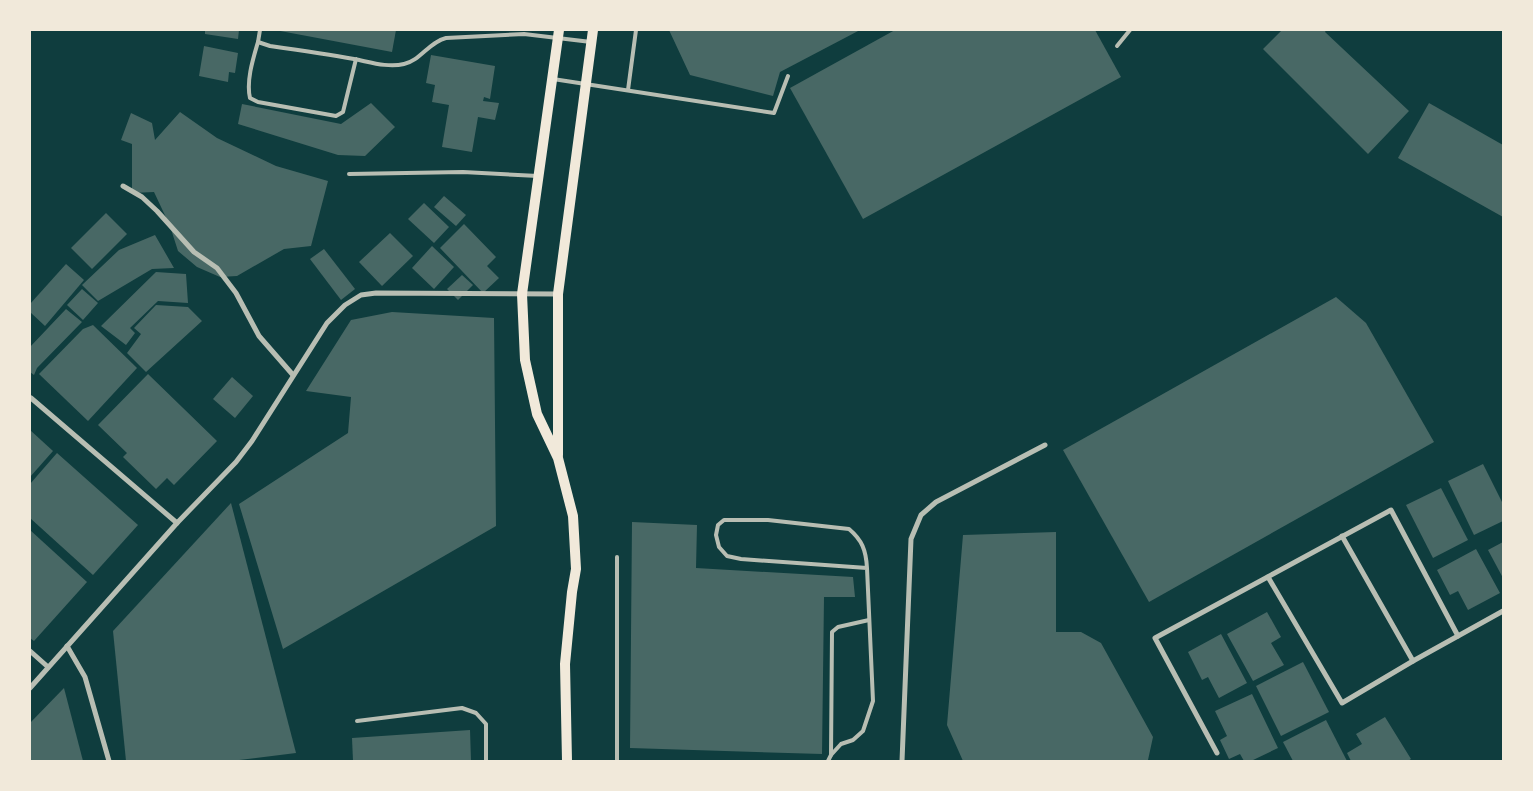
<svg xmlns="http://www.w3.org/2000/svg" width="1533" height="791" font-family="'DejaVu Sans',sans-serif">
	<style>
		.building { fill: #486865 }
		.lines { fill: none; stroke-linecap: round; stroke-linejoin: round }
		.service { stroke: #b8beb3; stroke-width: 4 }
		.minor { stroke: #b8beb3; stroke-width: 5 }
		.secondary { stroke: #f1e9da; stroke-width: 10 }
	</style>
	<rect width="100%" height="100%" fill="#0f3d3e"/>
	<!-- building -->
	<g class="building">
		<polygon points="205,30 239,30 238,39 205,34"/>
		<polygon points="275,30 396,30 392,52"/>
		<polygon points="669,30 860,30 780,72 773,96 690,75"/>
		<polygon points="895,30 1095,30 1121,77 863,219 790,88"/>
		<polygon points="1282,30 1326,30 1325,32 1409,111 1368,154 1263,49"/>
		<polygon points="204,46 238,53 235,73 229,72 228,82 199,76"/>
		<polygon points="431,55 495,66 490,99 484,97 483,101 499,103 495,120 478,117 472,152 442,147 449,105 432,102 435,85 426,83"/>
		<polygon points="371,103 395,127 365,156 338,155 238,124 242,104 341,124"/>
		<polygon points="1429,103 1503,145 1503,217 1398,158"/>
		<polygon points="180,112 217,138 276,166 328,181 311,246 284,249 237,276 220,277 197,267 178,251 170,226 154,192 132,193 132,144 121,140 131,113 152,123 155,140"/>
		<polygon points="444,196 466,215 456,226 434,207"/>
		<polygon points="424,203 449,227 434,243 408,219"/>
		<polygon points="106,213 127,234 92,269 71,248"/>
		<polygon points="464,224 496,257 487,266 499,278 483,293 440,248"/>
		<polygon points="390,233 413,256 382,286 359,262"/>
		<polygon points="155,235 174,268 152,269 98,301 82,285 119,250"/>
		<polygon points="432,246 454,267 434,289 412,268"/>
		<polygon points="324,249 355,289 341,300 310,259"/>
		<polygon points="66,264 84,280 45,326 30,312 30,304"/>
		<polygon points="156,272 186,274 188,303 158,301 130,328 135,333 126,345 101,326"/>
		<polygon points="462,275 473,285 458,300 447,289"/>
		<polygon points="82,289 98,303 83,320 67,305"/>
		<polygon points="1336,297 1366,323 1434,442 1149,602 1063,450"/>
		<polygon points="156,305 188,307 202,321 146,372 127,353 141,334 134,328"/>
		<polygon points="66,309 82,322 37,368 34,375 30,372 30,347"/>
		<polygon points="392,312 494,318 496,526 283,649 239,504 348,433 351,397 306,391 351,320"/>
		<polygon points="93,325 137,368 88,421 39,374 83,329"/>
		<polygon points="148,374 217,441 174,485 167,478 156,489 123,457 127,453 98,425"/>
		<polygon points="232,377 253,396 235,418 213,399"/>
		<polygon points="30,430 53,451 30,477"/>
		<polygon points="57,453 138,525 93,575 30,518 30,484"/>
		<polygon points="1483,464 1503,504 1503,521 1474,535 1448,481"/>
		<polygon points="1441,488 1468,540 1433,558 1406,505"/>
		<polygon points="231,503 296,753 231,761 126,761 113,631"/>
		<polygon points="632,522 697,525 696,568 853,577 855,597 824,597 822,754 630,748"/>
		<polygon points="30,530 87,582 34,641 30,638"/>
		<polygon points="1056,532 1056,632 1081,632 1101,643 1153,737 1148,760 963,761 947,725 963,535"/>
		<polygon points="1503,542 1503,578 1488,550"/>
		<polygon points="1476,549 1500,593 1468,610 1458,591 1450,595 1437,570"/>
		<polygon points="1267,612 1281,637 1271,643 1284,665 1253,681 1227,634"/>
		<polygon points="1221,634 1247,683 1219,698 1208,677 1202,680 1188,652"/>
		<polygon points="1303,662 1329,712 1281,736 1256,686"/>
		<polygon points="64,688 83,761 30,761 30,723"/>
		<polygon points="1252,694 1278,748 1251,761 1244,761 1240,754 1229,759 1220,740 1227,736 1215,711"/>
		<polygon points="1385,717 1411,759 1408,761 1351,761 1347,753 1362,744 1356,734"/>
		<polygon points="1326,720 1347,761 1293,761 1283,742"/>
		<polygon points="470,730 471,761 353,761 352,738"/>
	</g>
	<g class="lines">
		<!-- service -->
		<g class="service">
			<polyline points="258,42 260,30"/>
			<polyline points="1117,46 1130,30"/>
			<path d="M356,59L343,112L336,116L258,102L250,98C246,81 253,59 258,42L270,46C298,50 326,54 354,59C370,62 388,68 404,64C420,61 429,42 446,38L524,34L591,42"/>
			<polyline points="553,79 774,113 788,76"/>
			<polyline points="628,90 636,30"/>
			<polyline points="349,174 463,172 538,176"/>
			<polyline points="357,721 462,708 476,713 486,724 486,761"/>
			<polyline points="831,755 832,632 838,627 869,620"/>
			<polyline points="617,761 617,557"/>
			<path d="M828,761L831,755L841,744L853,740L863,731L873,701L867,568C866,550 862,540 849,529L768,520H724L718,525L716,535L719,547L727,556L741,559L867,568"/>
		</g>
		<!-- minor -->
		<g class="minor">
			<polyline points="123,186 142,197 157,211 194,252 217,268 236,293 259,336 293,375"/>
			<polyline points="31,398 177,523"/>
			<polyline points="1342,536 1413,661"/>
			<polyline points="1268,577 1342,703 1413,661 1503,611"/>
			<polyline points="67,646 85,677 109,761"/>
			<polyline points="30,651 48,667"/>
			<polyline points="30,688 177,523 236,462 252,441 327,323 345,305 361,295 376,293 558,294"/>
			<polyline points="1217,753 1155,638 1391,510 1458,636"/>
			<polyline points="902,761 911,539 921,515 936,502 1045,445"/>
		</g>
		<!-- secondary -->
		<g class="secondary">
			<polyline points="559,30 522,294 525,360 537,414 558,458 573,516 576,569 572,592 565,664 567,761"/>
			<polyline points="558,455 558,294 593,30"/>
		</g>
	</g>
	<!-- border -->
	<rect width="1533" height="791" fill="none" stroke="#f1e9da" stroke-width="62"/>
</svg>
